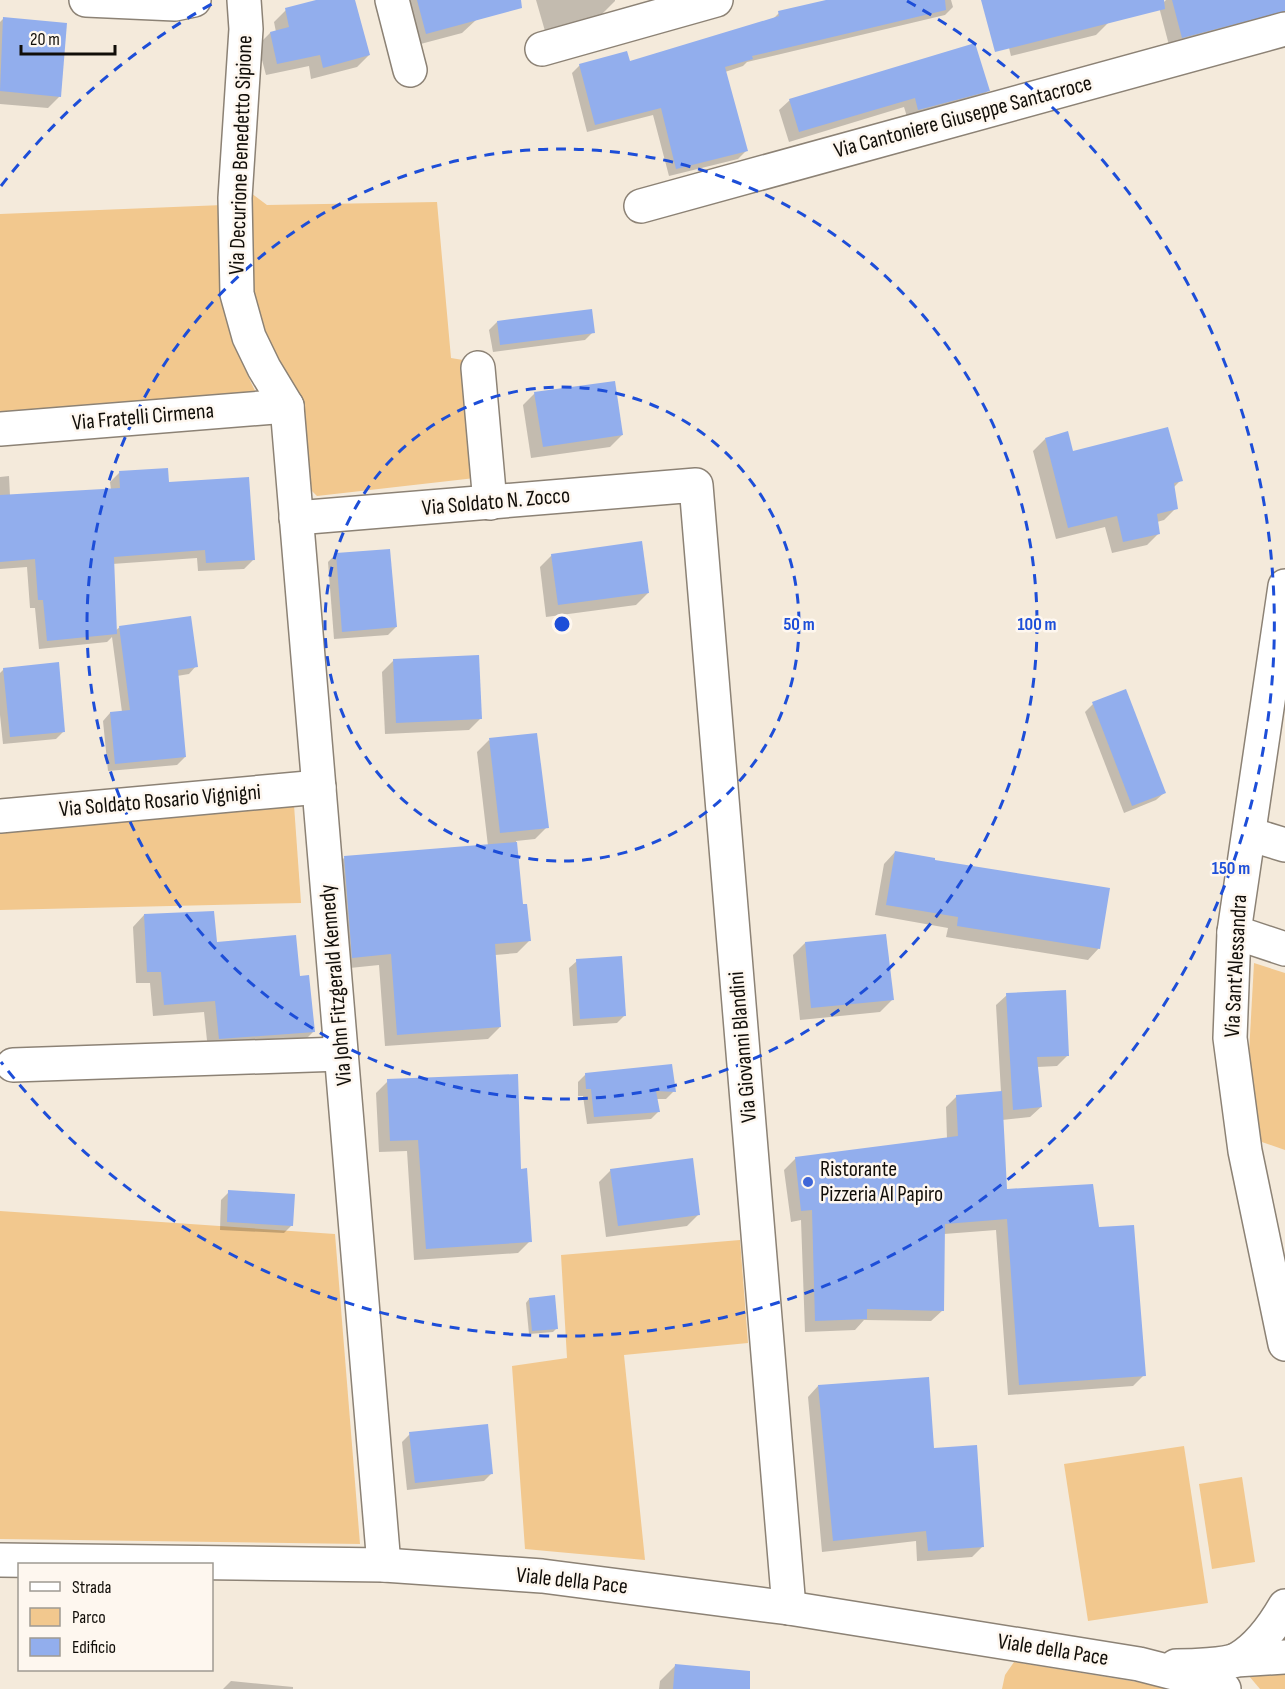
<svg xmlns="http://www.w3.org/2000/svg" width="1285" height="1689" font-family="'Sofia Sans Condensed',sans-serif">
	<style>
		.green { fill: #f2c88e }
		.shadow { fill: #0003 }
		.building { fill: #92aeed }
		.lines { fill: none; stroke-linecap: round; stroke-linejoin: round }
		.minor-casing { stroke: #8c8275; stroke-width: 36 }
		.tertiary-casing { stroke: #8c8275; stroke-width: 36 }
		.minor { stroke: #fff; stroke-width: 33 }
		.tertiary { stroke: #fff; stroke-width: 33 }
		.ring { fill: none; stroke: #1d4ed8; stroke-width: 3; stroke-dasharray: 10 8 }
		.poi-dot { fill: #3f66d8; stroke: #fef7ef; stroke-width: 2 }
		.labels { text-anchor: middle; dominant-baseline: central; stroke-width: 5; stroke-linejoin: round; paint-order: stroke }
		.street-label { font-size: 22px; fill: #110e09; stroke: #fef7ef }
		.poi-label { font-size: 22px; fill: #110e09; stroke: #fef7ef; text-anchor: start }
		.centre { fill: #1d4ed8; stroke: #fef7ef; stroke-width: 3 }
		.ring-label { font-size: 18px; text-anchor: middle; font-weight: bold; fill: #1d4ed8; stroke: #fef7ef; stroke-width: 5; stroke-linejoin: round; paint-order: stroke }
	</style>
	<rect width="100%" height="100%" fill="#f4eadb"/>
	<!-- green -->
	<g class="green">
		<polygon points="243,187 267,205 437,202 451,358 463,360 475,478 317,496 308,487 251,293"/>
		<path d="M223,205C222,225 219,245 219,265C220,311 238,356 258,397L0,416V214Z"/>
		<polygon points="294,805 301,903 0,910 0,826"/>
		<polygon points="1254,963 1285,973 1285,1150 1259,1141 1248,1071"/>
		<polygon points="0,1211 335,1234 360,1544 0,1539"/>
		<polygon points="740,1240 748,1343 624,1355 645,1560 525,1549 512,1366 567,1358 561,1255"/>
		<polygon points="1184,1446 1208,1603 1088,1621 1064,1464"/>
		<polygon points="1242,1477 1255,1562 1212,1569 1199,1484"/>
		<polygon points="1014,1662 1156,1685 1167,1689 1002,1689 1005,1675"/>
		<polygon points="1285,1672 1285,1689 1260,1689 1249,1676"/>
	</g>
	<!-- shadow -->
	<g class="shadow">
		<polygon points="321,0 353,0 369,55 357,67 311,79 309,66 266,75 258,45 270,33 276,32 274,22 286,10"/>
		<polygon points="400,0 480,0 476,20 462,33 413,46"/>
		<polygon points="536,0 615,0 615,1 602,14 545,31"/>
		<polygon points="832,0 951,0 953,7 945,15 747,62 743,66 725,72 746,151 738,159 669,176 653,115 587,132 572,73 580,65 629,63 772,20 779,13"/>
		<polygon points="1025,0 1102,0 1108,23 1096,35 1011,56 1001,15"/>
		<polygon points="1166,0 1285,0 1285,13 1276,22 1170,49 1159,7"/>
		<polygon points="3,19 60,96 48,108 0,104 0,22"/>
		<polygon points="988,90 978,101 908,120 904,107 789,142 779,110 790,100"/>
		<polygon points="497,322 593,332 585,340 493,352 489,330"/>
		<polygon points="535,393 622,435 610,447 531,458 523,405"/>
		<polygon points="1045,439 1072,452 1181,480 1173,488 1176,508 1164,520 1157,522 1159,533 1147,545 1112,553 1105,527 1056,539 1033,451"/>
		<polygon points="119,473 167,483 253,560 244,569 198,571 197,558 112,564 115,631 120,627 196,666 189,674 177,676 185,757 177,765 108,771 103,721 110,713 122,712 112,637 107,642 39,649 35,608 30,608 27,567 0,569 0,477 9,476 10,496 111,490 110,482"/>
		<polygon points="336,554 396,627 388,635 334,639 328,562"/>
		<polygon points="552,555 648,593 636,605 546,617 540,567"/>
		<polygon points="394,660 481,718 469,730 385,734 382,672"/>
		<polygon points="4,669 64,731 56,739 3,744 0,715 0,673"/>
		<polygon points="1125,691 1164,793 1156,800 1124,813 1085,712 1093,704"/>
		<polygon points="489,740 547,827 535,839 516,841 522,906 529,941 517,953 495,955 500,1027 488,1039 385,1046 379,965 340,969 332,870 344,858 488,846 477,752"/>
		<polygon points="895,852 933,861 1099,948 1088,960 946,937 948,928 875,915 884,864"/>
		<polygon points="144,915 299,978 313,1032 302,1043 208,1050 204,1012 153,1016 150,983 136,983 133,927"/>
		<polygon points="805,943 892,1000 880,1012 800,1020 793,955"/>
		<polygon points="577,961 625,1015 617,1023 573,1026 569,968"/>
		<polygon points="1007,995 1068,1055 1057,1066 1037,1067 1041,1107 1030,1117 1002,1120 1006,1190 1097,1229 1144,1375 1133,1386 1008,1395 996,1230 944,1234 943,1310 931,1321 864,1320 855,1330 805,1332 801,1220 791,1222 784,1170 795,1159 947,1139 946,1107 957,1096 1001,1092 996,1005"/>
		<polygon points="586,1074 674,1091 666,1099 656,1099 659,1111 651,1119 587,1124 583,1096 578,1096 578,1082"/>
		<polygon points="388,1081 520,1170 530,1241 518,1253 414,1260 407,1151 379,1152 376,1093"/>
		<polygon points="611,1170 699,1214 687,1226 606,1237 599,1182"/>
		<polygon points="229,1192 292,1225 284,1233 220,1230 221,1200"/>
		<polygon points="529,1299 557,1328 553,1332 529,1334 526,1303"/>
		<polygon points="818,1386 933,1450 983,1546 972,1557 917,1561 916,1541 822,1552 808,1397"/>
		<polygon points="410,1434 492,1473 484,1481 407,1490 402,1442"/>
		<polygon points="676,1665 716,1689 659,1689 660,1681"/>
		<polygon points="231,1681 293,1687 293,1689 223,1689"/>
	</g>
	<!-- building -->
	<g class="building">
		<polygon points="316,0 355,0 370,55 323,68 320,55 277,64 270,32 289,27 285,8"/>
		<polygon points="417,0 521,0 522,8 426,34"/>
		<polygon points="826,0 945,0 946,10 752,56 753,59 725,67 748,151 676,169 661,108 595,125 579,64 627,51 630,61 779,16 778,11"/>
		<polygon points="981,0 1164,0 1165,9 995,52"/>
		<polygon points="1172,0 1285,0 1285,11 1182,38"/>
		<polygon points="3,17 67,23 61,97 0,91"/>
		<polygon points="975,43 990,91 918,110 915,98 799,132 789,99"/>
		<polygon points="592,309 595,333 500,345 497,321"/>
		<polygon points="615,381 623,435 543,447 534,392"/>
		<polygon points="1168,427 1183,481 1174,483 1178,509 1157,514 1160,534 1123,542 1117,516 1068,528 1045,438 1068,431 1073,451"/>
		<polygon points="168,468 169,482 249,477 255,560 206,563 205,550 114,557 117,634 47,641 43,600 38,600 35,559 0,562 0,495 120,488 119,471"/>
		<polygon points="642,541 649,593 558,605 551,554"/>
		<polygon points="390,549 397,627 342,632 336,553"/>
		<polygon points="191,616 198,667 178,670 186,757 115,764 110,712 130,710 119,626"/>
		<polygon points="479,655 482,719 396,723 393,659"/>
		<polygon points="59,662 65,732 10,737 3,668"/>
		<polygon points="1126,689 1166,793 1132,806 1092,702"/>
		<polygon points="537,733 549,828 500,833 489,738"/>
		<polygon points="517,842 523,904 527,904 531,941 495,944 501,1027 397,1035 391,954 352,958 344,856"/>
		<polygon points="895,851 935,858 935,860 1110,888 1100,949 957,926 958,917 886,905"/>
		<polygon points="214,911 217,942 296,935 300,976 309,975 315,1032 219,1039 215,1001 164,1005 161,972 147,972 144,914"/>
		<polygon points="886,934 894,1000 811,1008 805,942"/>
		<polygon points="622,956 626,1016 580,1019 576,959"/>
		<polygon points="1066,990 1069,1056 1037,1057 1042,1107 1013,1110 1006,993"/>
		<polygon points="672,1064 676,1092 656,1091 660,1112 594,1117 591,1089 586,1089 585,1073"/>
		<polygon points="518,1074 521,1169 527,1168 532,1242 426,1249 418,1140 390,1141 387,1079"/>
		<polygon points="1002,1091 1007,1189 1093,1184 1099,1227 1134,1225 1146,1376 1019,1385 1007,1219 945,1224 944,1311 867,1309 867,1319 815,1321 812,1210 801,1211 795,1157 958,1136 956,1095"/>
		<polygon points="693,1158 700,1215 618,1226 610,1169"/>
		<polygon points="228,1190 295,1194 293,1226 227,1222"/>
		<polygon points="555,1295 558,1329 532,1331 529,1298"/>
		<polygon points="929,1377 934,1448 977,1445 984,1547 928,1551 926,1531 833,1541 818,1385"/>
		<polygon points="488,1424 493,1474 415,1483 409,1432"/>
		<polygon points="675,1664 750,1671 750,1689 673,1689"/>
	</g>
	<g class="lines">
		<defs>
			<g id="minor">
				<polyline points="86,0 175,4 194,0"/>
				<polyline points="244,0 246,29 235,198 237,294 249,337 264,368 287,406 384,1565"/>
				<polyline points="392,0 410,70"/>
				<polyline points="542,49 716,0"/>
				<polyline points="641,206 1285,29"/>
				<polyline points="478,368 490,503"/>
				<polyline points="0,429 287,406"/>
				<polyline points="296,518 696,485 789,1608"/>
				<polyline points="0,816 319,787"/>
				<polyline points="1249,834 1285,845"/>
				<polyline points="1234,932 1285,949"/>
				<polyline points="13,1065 341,1054"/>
			</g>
			<g id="tertiary">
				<polyline points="1285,586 1234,932 1230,1038 1245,1151 1285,1344"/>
				<polyline points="0,1560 384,1565 542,1576 789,1608 1139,1664 1209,1682 1224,1689"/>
				<polyline points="1236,1660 1285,1657"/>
				<path d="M1176,1666C1190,1666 1227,1665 1238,1659C1257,1648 1274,1625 1285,1606"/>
			</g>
		</defs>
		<!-- minor casing -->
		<use href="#minor" class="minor-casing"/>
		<!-- tertiary casing -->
		<use href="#tertiary" class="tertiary-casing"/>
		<!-- minor -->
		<use href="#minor" class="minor"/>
		<!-- tertiary -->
		<use href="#tertiary" class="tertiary"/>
	</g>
	<!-- distance rings -->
	<g class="ring">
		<circle cx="562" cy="624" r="237"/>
		<circle cx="562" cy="624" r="475"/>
		<path d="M1 186A712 712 0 0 1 217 1M907 1A712 712 0 1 1 1 1062"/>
	</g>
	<!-- markers -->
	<circle class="poi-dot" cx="808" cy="1182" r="6"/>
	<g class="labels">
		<!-- street labels -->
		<g class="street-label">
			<text transform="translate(963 117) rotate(-15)">Via Cantoniere Giuseppe Santacroce</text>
			<text transform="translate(241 155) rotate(-88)">Via Decurione Benedetto Sipione</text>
			<text transform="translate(143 417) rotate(-5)">Via Fratelli Cirmena</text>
			<text transform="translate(496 502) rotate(-5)">Via Soldato N. Zocco</text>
			<text transform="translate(160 801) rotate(-5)">Via Soldato Rosario Vignigni</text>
			<text transform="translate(1236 966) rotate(-87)">Via Sant'Alessandra</text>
			<text transform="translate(336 985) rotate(-95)">Via John Fitzgerald Kennedy</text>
			<text transform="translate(743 1047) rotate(-95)">Via Giovanni Blandini</text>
			<text transform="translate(572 1581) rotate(6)">Viale della Pace</text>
			<text transform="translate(1053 1650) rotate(9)">Viale della Pace</text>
		</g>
		<!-- poi labels -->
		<g class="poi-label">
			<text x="820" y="1169">Ristorante<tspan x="820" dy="25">Pizzeria Al Papiro</tspan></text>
		</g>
	</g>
	<circle cx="562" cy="624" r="9" class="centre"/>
	<g class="ring-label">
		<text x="799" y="630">50 m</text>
		<text x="1037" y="630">100 m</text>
		<text x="1231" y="874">150 m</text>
	</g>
	<!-- legend -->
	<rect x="18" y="1563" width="195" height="108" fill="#fef7ef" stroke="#9f9a93" stroke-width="1.5"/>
	<rect x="30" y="1582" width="30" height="9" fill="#ffffff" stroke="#9f9a93" stroke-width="1.5"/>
	<text x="72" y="1593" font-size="18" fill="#110e09">Strada</text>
	<rect x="30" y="1608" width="30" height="18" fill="#f2c88e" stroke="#9f9a93" stroke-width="1.5"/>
	<text x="72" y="1623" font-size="18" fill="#110e09">Parco</text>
	<rect x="30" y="1638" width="30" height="18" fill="#92aeed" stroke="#9f9a93" stroke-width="1.5"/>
	<text x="72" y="1653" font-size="18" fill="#110e09">Edificio</text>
	<!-- scale -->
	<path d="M21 45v9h94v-9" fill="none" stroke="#110e09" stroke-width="3"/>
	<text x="30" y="45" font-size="18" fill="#110e09" stroke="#fef7ef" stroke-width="4.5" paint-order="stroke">20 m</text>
</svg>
